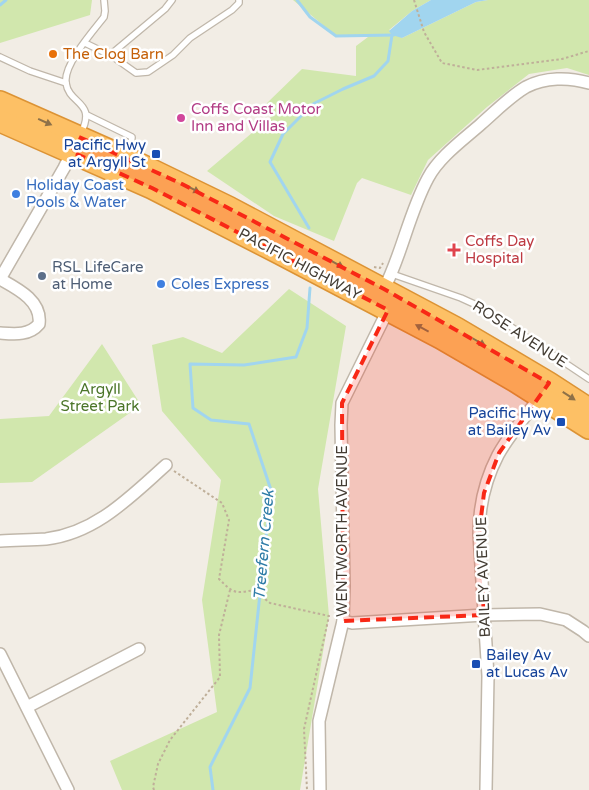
<svg xmlns="http://www.w3.org/2000/svg" width="589" height="790" font-family="'Varela Round',sans-serif">
	<style>
		.green { fill: #d1e7ad }
		.water { fill: #a1d5ef }
		.lines { fill: none; stroke-linecap: round; stroke-linejoin: round }
		.stream { stroke: #a1d5ef; stroke-width: 3 }
		.lane-casing { stroke: #c0b7aa; stroke-width: 8 }
		.street-casing { stroke: #c0b7aa; stroke-width: 14 }
		.highway-casing { stroke: #dc9335; stroke-width: 24 }
		.path { stroke: #bfaf99; stroke-width: 2; stroke-dasharray: 2.5 2.5; stroke-linecap: butt }
		.lane { stroke: #fff; stroke-width: 5.5 }
		.street { stroke: #fff; stroke-width: 11 }
		.highway { stroke: #fdc065; stroke-width: 21 }
		.oneway { fill: #8e7148 }
		.marked { fill: #f82816; fill-opacity: 0.2; stroke: #f82816; stroke-width: 4; stroke-dasharray: 10 6; stroke-linejoin: round }
		.food-dot { fill: #e8710a; stroke: #fff; stroke-width: 2 }
		.hotel-dot { fill: #d1479c; stroke: #fff; stroke-width: 2 }
		.transit-dot { fill: #1a4fb4; stroke: #fff; stroke-width: 2 }
		.shop-dot { fill: #3f7fe0; stroke: #fff; stroke-width: 2 }
		.health-dot { fill: #e0444e; stroke: #fff; stroke-width: 2 }
		.service-dot { fill: #5c6f8a; stroke: #fff; stroke-width: 2 }
		.labels { text-anchor: middle; dominant-baseline: central; stroke-width: 5; stroke-linejoin: round; paint-order: stroke }
		.food-label { font-size: 15px; fill: #c56008; stroke: #fff; text-anchor: start }
		.hotel-label { font-size: 15px; fill: #b23c85; stroke: #fff; text-anchor: start }
		.transit-label { font-size: 15px; fill: #164399; stroke: #fff; text-anchor: end }
		.shop-label { font-size: 15px; fill: #366cbe; stroke: #fff; text-anchor: start }
		.health-label { font-size: 15px; fill: #be3a42; stroke: #fff; text-anchor: start }
		.street-label { font-size: 15px; fill: #443d34; stroke: #fff }
		.service-label { font-size: 15px; fill: #4e5e75; stroke: #fff; text-anchor: start }
		.park-label { font-size: 15px; fill: #4b7529; stroke: #fff }
		.water-label { font-size: 16px; font-style: italic; fill: #2e7ca7; stroke: #fff }
	</style>
	<rect width="100%" height="100%" fill="#f2ede5"/>
	<!-- green -->
	<g class="green">
		<polygon points="0,0 92,0 90,15 0,43"/>
		<polygon points="293,0 431,0 412,11 389,30 402,38 476,2 488,0 589,0 589,75 567,68 529,74 487,107 428,160 411,195 362,178 357,183 334,241 274,216 207,171 272,116 267,103 302,69 356,76 356,46 368,37 336,36"/>
		<polygon points="289,289 346,326 318,489 329,616 300,790 122,790 110,761 217,712 202,600 221,480 162,411 152,345 183,337 222,353"/>
		<polygon points="102,344 141,405 32,482 0,483 0,419 49,416"/>
	</g>
	<!-- water -->
	<polygon class="water" points="431,0 488,0 476,2 402,38 392,35 389,31 412,11"/>
	<g class="lines">
		<!-- stream -->
		<g class="stream">
			<polyline points="297,0 310,17 336,36 394,35"/>
			<polyline points="0,5 6,0"/>
			<polyline points="309,228 270,162 283,134 313,104 343,89 374,76 388,61 392,35"/>
			<polyline points="213,790 210,767 250,688 271,490 249,424 211,420 193,408 190,364 244,365 296,357 307,328 310,288"/>
		</g>
		<defs>
			<g id="lane">
				<polyline points="85,43 112,56 136,73 148,72 173,55 190,38 232,10 239,3 239,0"/>
				<polyline points="110,55 165,9 172,0"/>
				<polyline points="0,57 30,71 66,83"/>
				<polyline points="87,115 132,137 130,154"/>
				<path d="M81,133C97,101 69,105 66,83C63,65 93,31 104,17L105,11L104,0"/>
				<polyline points="392,274 461,298 483,308 589,379"/>
			</g>
			<g id="street">
				<polyline points="0,279 64,168 73,150"/>
				<path d="M384,289C402,254 409,213 428,178C439,157 463,140 481,124C495,112 509,97 526,87C545,77 569,77 589,83"/>
				<path d="M0,333C14,334 29,336 39,324C42,301 18,289 0,279"/>
				<path d="M0,541C15,540 31,540 46,539C96,533 130,497 166,465"/>
				<polyline points="343,621 352,623 484,615 540,614 566,620 583,631 589,636"/>
				<polyline points="0,654 68,790"/>
				<polyline points="27,707 139,649"/>
				<polyline points="320,790 319,721 343,621 344,586 341,425 342,403 388,310"/>
				<path d="M486,790L488,676L479,534C479,506 485,480 498,455C510,433 528,414 542,394"/>
			</g>
			<g id="highway">
				<polyline points="0,102 129,159 230,208 456,328 549,383 589,409"/>
				<polyline points="0,121 152,188 279,253 441,338 515,381 589,428"/>
			</g>
		</defs>
		<!-- lane casing -->
		<use href="#lane" class="lane-casing"/>
		<!-- street casing -->
		<use href="#street" class="street-casing"/>
		<!-- highway casing -->
		<use href="#highway" class="highway-casing"/>
		<!-- path -->
		<g class="path">
			<polyline points="414,0 424,32 442,63 477,70 562,59 589,51"/>
			<polyline points="374,267 380,268 383,263"/>
			<path d="M174,471L222,503L229,520L219,579C233,593 235,594 254,590L270,603L329,616L304,729L307,790"/>
			<polyline points="154,790 153,787 158,764 170,740 220,677 219,635 230,590"/>
		</g>
		<!-- lane -->
		<use href="#lane" class="lane"/>
		<!-- street -->
		<use href="#street" class="street"/>
		<!-- highway -->
		<use href="#highway" class="highway"/>
	</g>
	<!-- one-way arrows -->
	<defs><path id="oneway-solid" d="M-6-.8H1V-3.2L6.5 0L1 3.2V.8H-6Z" transform="scale(1.25)"/></defs>
	<g class="oneway">
		<use href="#oneway-solid" transform="translate(45 122) rotate(24)"/>
		<use href="#oneway-solid" transform="translate(193 189) rotate(27)"/>
		<use href="#oneway-solid" transform="translate(337 264) rotate(28)"/>
		<use href="#oneway-solid" transform="translate(422 328) rotate(-152)"/>
		<use href="#oneway-solid" transform="translate(479 342) rotate(30)"/>
		<use href="#oneway-solid" transform="translate(569 396) rotate(33)"/>
	</g>
	<!-- marked area -->
	<path class="marked" d="M79,137L182,184L384,289L549,383L499,453L484,493L479,534L484,615L343,621L342,403L388,310L152,188L72,152Z"/>
	<!-- markers -->
	<circle class="food-dot" cx="53" cy="54" r="5"/>
	<circle class="hotel-dot" cx="181" cy="118" r="5"/>
	<g class="transit-dot">
		<rect x="151" y="149" width="10" height="10" rx="2.5"/>
		<rect x="556" y="417" width="10" height="10" rx="2.5"/>
		<rect x="471" y="659" width="10" height="10" rx="2.5"/>
	</g>
	<g class="shop-dot">
		<circle cx="16" cy="194" r="5"/>
		<circle cx="161" cy="284" r="5"/>
	</g>
	<path class="health-dot" d="M451.5 242.5h5v5h5v5h-5v5h-5v-5h-5v-5h5z"/>
	<circle class="service-dot" cx="42" cy="276" r="5"/>
	<g class="labels">
		<!-- food labels -->
		<g class="food-label">
			<text x="63" y="54">The Clog Barn</text>
		</g>
		<!-- hotel labels -->
		<g class="hotel-label">
			<text x="191" y="109">Coffs Coast Motor<tspan x="191" dy="17">Inn and Villas</tspan></text>
		</g>
		<!-- transit labels -->
		<g class="transit-label">
			<text x="146" y="145">Pacific Hwy<tspan x="146" dy="17">at Argyll St</tspan></text>
			<text x="551" y="413">Pacific Hwy<tspan x="551" dy="17">at Bailey Av</tspan></text>
			<text x="486" y="655" text-anchor="start">Bailey Av<tspan x="486" dy="17">at Lucas Av</tspan></text>
		</g>
		<!-- shop labels -->
		<g class="shop-label">
			<text x="26" y="185">Holiday Coast<tspan x="26" dy="17">Pools &amp; Water</tspan></text>
			<text x="171" y="284">Coles Express</text>
		</g>
		<!-- health labels -->
		<g class="health-label">
			<text x="465" y="241">Coffs Day<tspan x="465" dy="17">Hospital</tspan></text>
		</g>
		<!-- street labels -->
		<g class="street-label">
			<text transform="translate(300 264) rotate(28)">PACIFIC HIGHWAY</text>
			<text transform="translate(520 334) rotate(33)">ROSE AVENUE</text>
			<text transform="translate(342 531) rotate(-90)">WENTWORTH AVENUE</text>
			<text transform="translate(483 577) rotate(-92)">BAILEY AVENUE</text>
		</g>
		<!-- service labels -->
		<g class="service-label">
			<text x="52" y="267">RSL LifeCare<tspan x="52" dy="17">at Home</tspan></text>
		</g>
		<!-- park labels -->
		<g class="park-label">
			<text x="100" y="389">Argyll<tspan x="100" dy="17">Street Park</tspan></text>
		</g>
		<!-- water labels -->
		<g class="water-label">
			<text transform="translate(264 545) rotate(-85)">Treefern Creek</text>
		</g>
	</g>
</svg>
